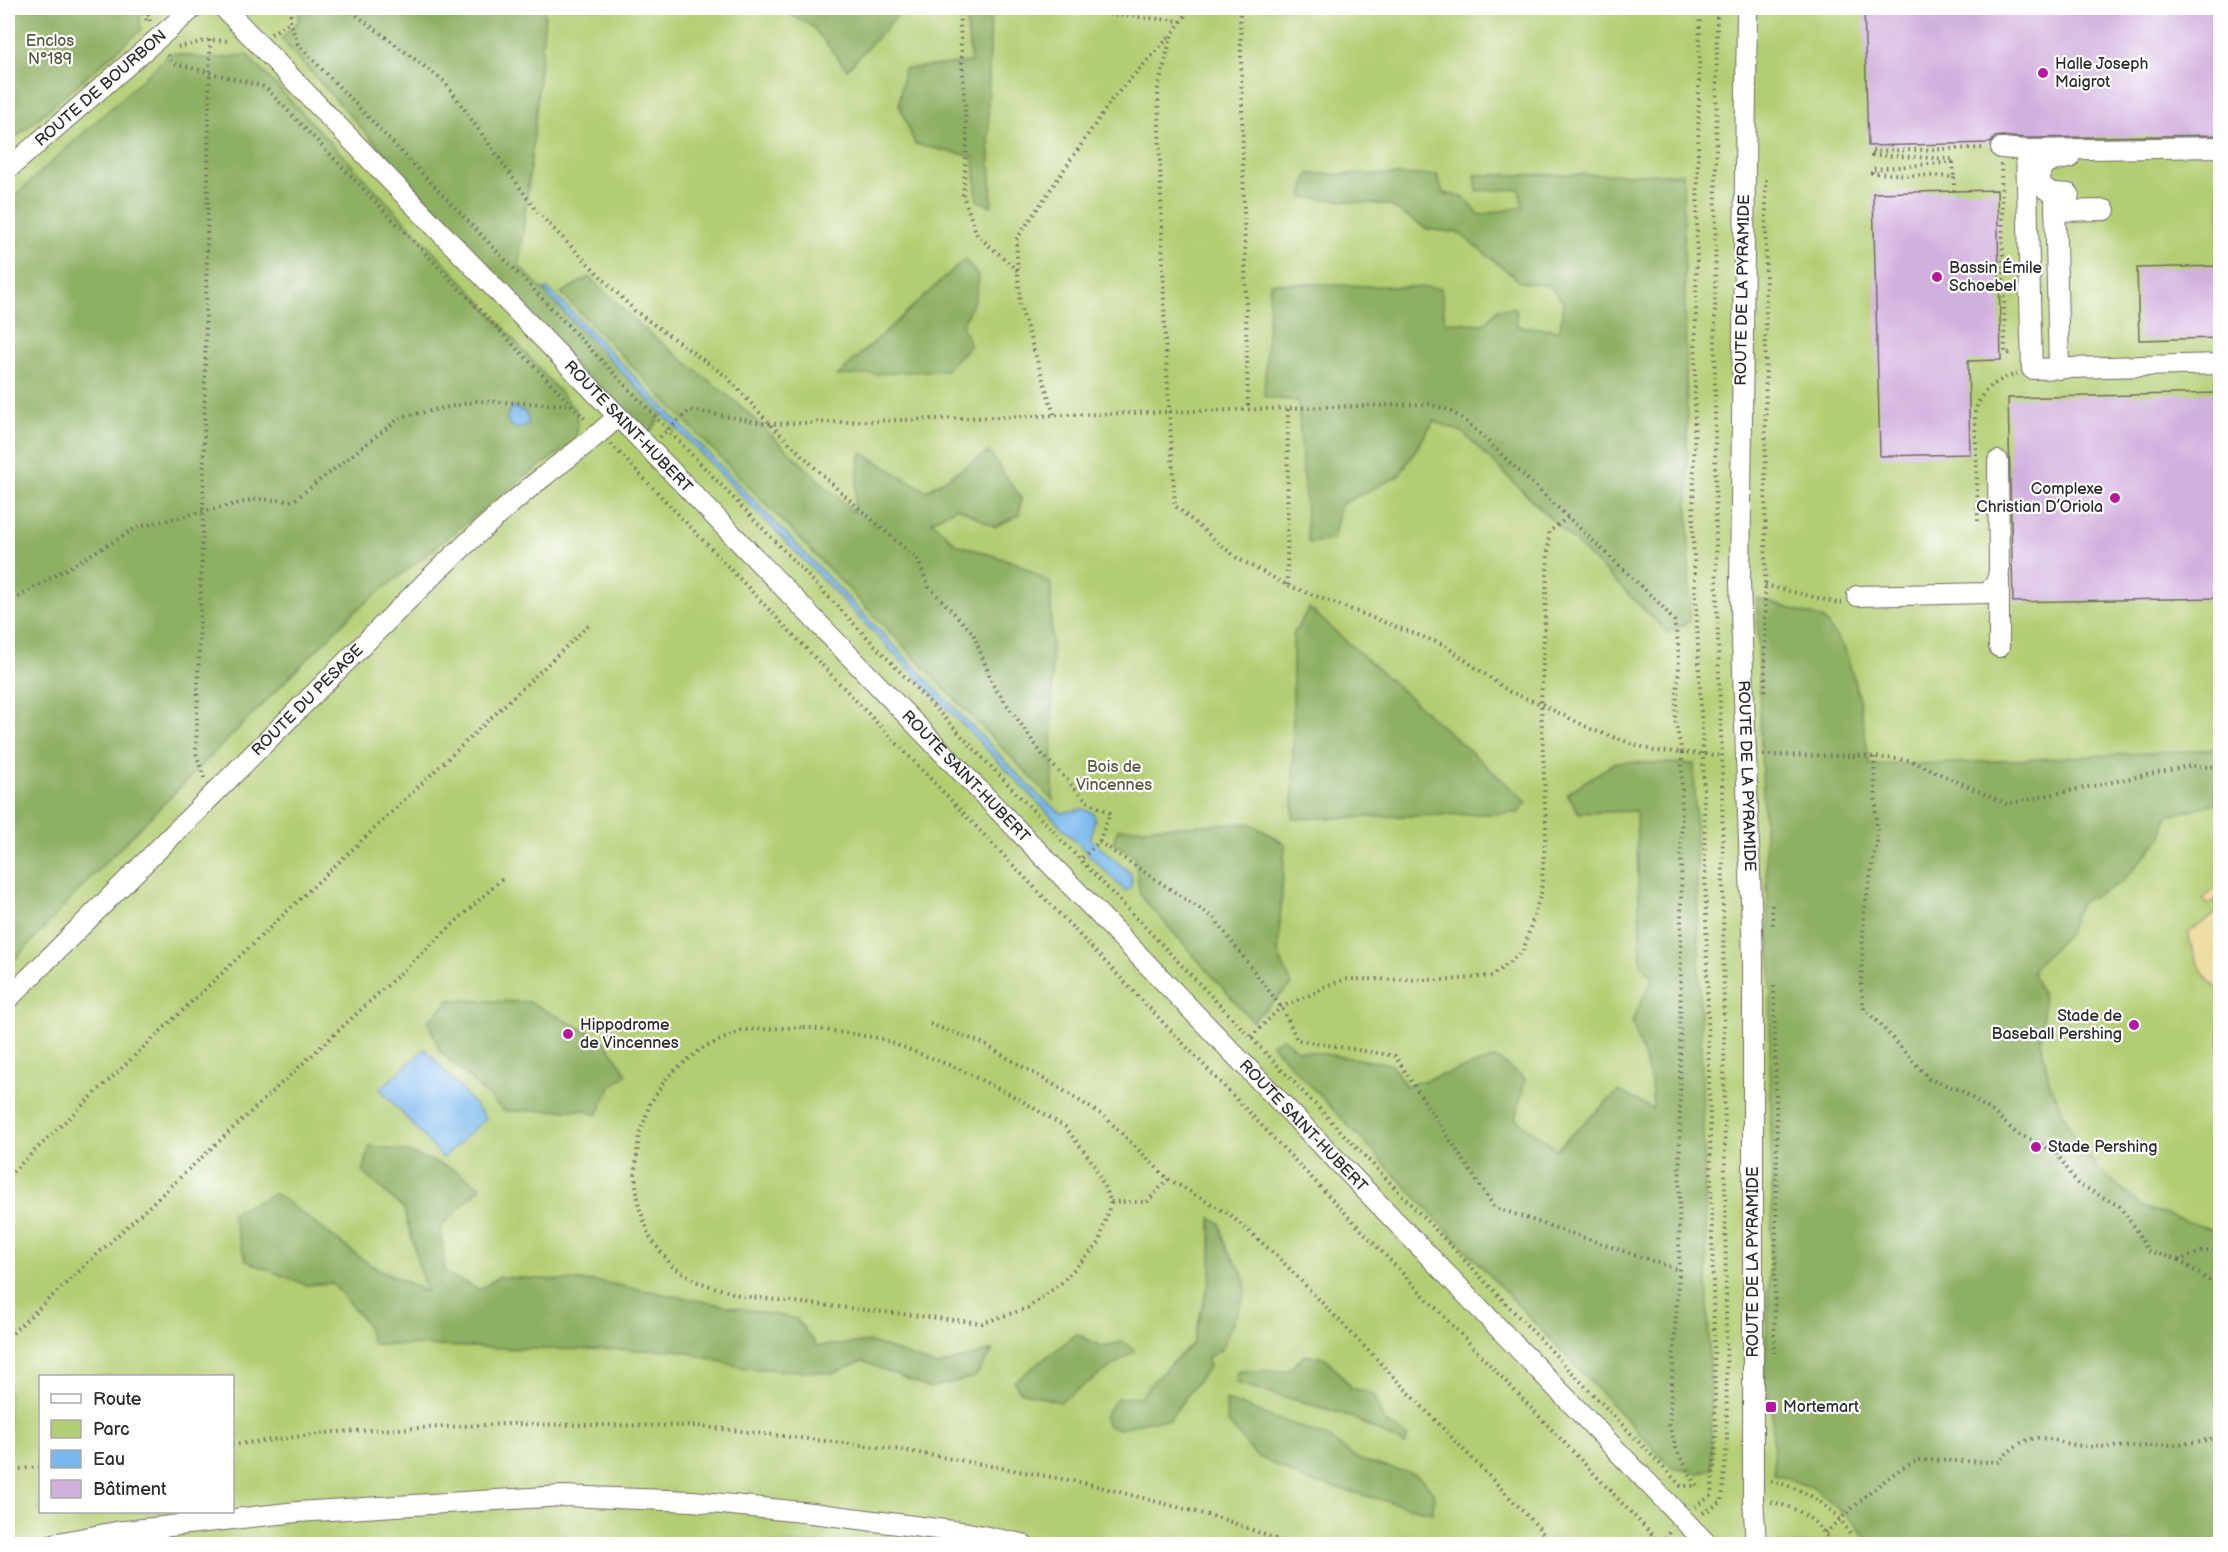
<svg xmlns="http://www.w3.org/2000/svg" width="2228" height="1552" font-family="'Balsamiq Sans',sans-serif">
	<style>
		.green { fill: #b3cd72; stroke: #6f7c4e; stroke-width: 1.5; fill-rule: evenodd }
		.forest { fill: #8eb064; stroke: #5c6e48; stroke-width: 1.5 }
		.sand { fill: #eeda9e; stroke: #8c8264; stroke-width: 1.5 }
		.water { fill: #79b8ec; stroke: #52728c; stroke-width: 1.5 }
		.building { fill: #d2b0de }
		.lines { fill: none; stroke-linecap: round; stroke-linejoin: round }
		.minor-casing { stroke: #716b62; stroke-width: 22 }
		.path { stroke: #716b62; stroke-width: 4; stroke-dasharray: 1.5 4.5; stroke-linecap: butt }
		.minor { stroke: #fff; stroke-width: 20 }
		.poi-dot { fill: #b5179e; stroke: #fff; stroke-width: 2 }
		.labels { text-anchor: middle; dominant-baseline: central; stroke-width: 4.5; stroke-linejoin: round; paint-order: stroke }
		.park-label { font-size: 16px; fill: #545c40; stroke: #fff }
		.poi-label { font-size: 16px; fill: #2b2b2b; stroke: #fff; text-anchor: start }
		.street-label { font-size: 16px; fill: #2b2b2b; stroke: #fff }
	</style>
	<rect width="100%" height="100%" fill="#fff"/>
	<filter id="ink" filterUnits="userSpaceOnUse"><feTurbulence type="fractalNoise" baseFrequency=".0167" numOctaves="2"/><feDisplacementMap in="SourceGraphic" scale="12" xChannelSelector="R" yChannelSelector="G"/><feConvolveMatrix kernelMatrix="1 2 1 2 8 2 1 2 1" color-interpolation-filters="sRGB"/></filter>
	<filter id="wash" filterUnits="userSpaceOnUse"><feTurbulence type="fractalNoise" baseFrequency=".008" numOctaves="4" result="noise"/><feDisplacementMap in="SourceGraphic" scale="24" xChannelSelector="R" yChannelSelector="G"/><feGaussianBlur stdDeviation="1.35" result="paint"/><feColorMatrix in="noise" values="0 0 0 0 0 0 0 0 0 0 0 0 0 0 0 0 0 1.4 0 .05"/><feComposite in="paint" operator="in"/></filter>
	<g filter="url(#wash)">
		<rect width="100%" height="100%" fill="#f3e3c9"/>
		<!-- green -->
		<path class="green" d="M8,8H2220V1544H8ZM40,1376H232V1512H40Z"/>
		<!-- forest -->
		<g class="forest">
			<polygon points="8,8 139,8 141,30 8,144"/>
			<polygon points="300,8 543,8 545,14 534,134 519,266 665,411 644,440 281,39 298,22"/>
			<polygon points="779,8 905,8 847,69 812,26"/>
			<polygon points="965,8 991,8 988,109 992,206 977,200 974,157 915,144 899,104 904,69 971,62"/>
			<polygon points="171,53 208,59 247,55 468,287 577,412 577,440 519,481 354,612 92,876 8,967 8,202"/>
			<polygon points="1308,174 1437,175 1443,193 1464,197 1479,215 1523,207 1519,189 1477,191 1475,175 1683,174 1690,621 1668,633 1462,432 1434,421 1399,476 1341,504 1333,540 1308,543 1298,401 1264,397 1270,283 1441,288 1445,322 1484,324 1498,309 1516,308 1517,326 1560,330 1563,302 1550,286 1521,282 1459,233 1427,229 1389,205 1302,197"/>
			<polygon points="965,259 979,278 975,299 962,325 970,345 946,370 837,376"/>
			<polygon points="589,277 639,325 737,403 853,512 861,452 926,491 989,452 1021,498 1019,515 995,527 957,507 932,521 956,544 1017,563 1051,584 1053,800 561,293"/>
			<polygon points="1757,598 1823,619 1845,649 1859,698 1870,765 1958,763 2220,749 2220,802 2168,816 2161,838 2121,883 2080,903 2068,933 2032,970 2044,1001 2041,1041 2049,1081 2073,1134 2097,1168 2143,1207 2220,1232 2220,1544 1871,1544 1855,1523 1813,1488 1774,1474 1772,1407 1764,1386 1772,1215 1770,1055 1771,975 1761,751"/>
			<polygon points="1309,608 1527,802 1518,813 1293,819 1293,635"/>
			<polygon points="1616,762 1694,764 1712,1469 1699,1473 1672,1468 1271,1044 1283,1038 1297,1050 1391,1064 1406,1086 1496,1058 1525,1079 1516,1119 1556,1149 1619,1091 1653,1109 1651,1081 1632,1021 1653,978 1641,965 1636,811 1579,813 1567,793"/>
			<polygon points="1250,823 1285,844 1278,953 1292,985 1252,1021 1140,895 1135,857 1113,842 1118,829"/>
			<polygon points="450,1000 529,1002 604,1040 627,1074 611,1087 597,1115 584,1110 504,1111 440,1051 428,1021"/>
			<polygon points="370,1146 407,1152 453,1169 481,1187 441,1226 445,1273 479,1290 499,1277 601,1282 796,1319 817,1346 871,1342 937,1366 993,1350 975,1377 929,1388 863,1361 834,1373 745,1368 677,1350 531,1349 373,1344 365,1322 332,1283 306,1285 246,1261 231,1213 275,1193 369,1264 426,1292 404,1209 363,1172"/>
			<polygon points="1211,1218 1220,1223 1227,1250 1240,1268 1245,1281 1245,1295 1220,1351 1208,1357 1209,1366 1169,1420 1147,1421 1118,1429 1108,1426 1104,1416 1117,1398 1140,1397 1157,1377 1193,1343 1211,1275"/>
			<polygon points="1077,1334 1100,1346 1123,1342 1135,1351 1059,1402 1020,1391 1014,1382"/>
			<polygon points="1304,1355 1326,1358 1352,1388 1374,1394 1383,1420 1408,1437 1405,1445 1347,1415 1236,1383 1238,1371 1288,1371"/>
			<polygon points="1226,1400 1327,1437 1359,1460 1417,1475 1434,1492 1433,1513 1305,1480 1255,1455 1227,1421"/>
		</g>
		<!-- sand -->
		<g class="sand">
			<polygon points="2218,888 2220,897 2208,905 2203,898"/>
			<path d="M2220,911V991C2201,977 2192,955 2188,932Z"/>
		</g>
		<!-- water -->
		<g class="water">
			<polygon points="545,289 548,289 567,307 1040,797 1061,813 1083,809 1093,813 1095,819 1090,839 1130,873 1132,879 1130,888 1126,891 1121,887 1048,813 547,294"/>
			<polygon points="513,407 525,412 529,423 524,427 516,429 508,423 507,415"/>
			<polygon points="425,1049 486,1118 443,1158 380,1089"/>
		</g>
		<g id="blocks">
			<!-- building -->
			<g class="building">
				<polygon points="1864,8 2220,8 2220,135 2026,138 2002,136 1995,137 1990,143 1868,146"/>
				<polygon points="1997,190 2001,360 1968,361 1970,454 1880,456 1873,193"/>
				<polygon points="2220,266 2220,338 2139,340 2137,268"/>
				<polygon points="2220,393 2220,598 2013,602 2008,398"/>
			</g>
		</g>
	</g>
	<g filter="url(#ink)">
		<use href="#blocks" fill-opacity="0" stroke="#716b62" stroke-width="1.5"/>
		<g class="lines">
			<defs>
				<g id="minor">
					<path id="s1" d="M224,8L1707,1544"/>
					<path id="s2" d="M1747,8L1740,582L1753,959V1499L1756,1544"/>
					<polyline points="2001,148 2026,150 2220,147"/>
					<polyline points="2026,150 2032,369 2220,364"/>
					<path id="s3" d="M8,169L193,8"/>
					<polyline points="2055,211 2105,210"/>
					<path d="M2059,369L2055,199H2068L2069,194C2063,193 2054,194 2049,191C2036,185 2039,169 2048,162L2069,158"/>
					<polyline points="1999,578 1999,647"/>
					<path d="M1857,596L1987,593C1995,586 1998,581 1999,570L1998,461"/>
					<path id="s4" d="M8,999L439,569C473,538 506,506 543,477C568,457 595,439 618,416"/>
					<polyline points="53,1544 116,1532 297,1512 563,1496 692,1501 812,1513 968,1533 1022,1544"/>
				</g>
			</defs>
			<!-- minor casing -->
			<use href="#minor" class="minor-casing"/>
			<!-- path -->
			<g class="path">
				<polyline points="140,8 148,23"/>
				<polyline points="147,8 150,21"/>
				<polyline points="291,8 290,22 298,44 1681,1486 1697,1486 1677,1451 1669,1425 1679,1270 1682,752 1654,751 1593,730 1541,704 1510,692 1444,645 1287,585 1237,558 1175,506 1165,339 1158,88 1172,34 1191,8"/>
				<polyline points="347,8 445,82 538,213 635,311 727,377 770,424 835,487 917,559 929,587 973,633 993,685 1042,754 1087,801 1110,813 1099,842 1081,859"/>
				<polyline points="959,8 967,143 963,195 977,235 1018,271"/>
				<polyline points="1026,8 1033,12 1086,12 1181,21"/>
				<polyline points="1240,8 1248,408"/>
				<polyline points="271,34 290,22"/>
				<polyline points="178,47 210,40 230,41"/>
				<polyline points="167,55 173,63 265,87 586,420"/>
				<polyline points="1953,162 1954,177"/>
				<polyline points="2001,164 2005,353 2013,353"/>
				<polyline points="1954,191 1954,177 1872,173 1872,169 1953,162 1953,159 1872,155 1872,151 1983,148"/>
				<polyline points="1054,414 1020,306 1016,240 1113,98 1171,35"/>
				<polyline points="660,437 690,410 770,424 1429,404 1449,410 1466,421 1661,605 1674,621 1678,642 1679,668 1675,720 1682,752 1722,756"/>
				<polyline points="611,444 1661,1544"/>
				<path d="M1978,521L1975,413C1980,390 1996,380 2017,374"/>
				<polyline points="1287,585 1288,409"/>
				<polyline points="1765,585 1838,603 1842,602"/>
				<polyline points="8,603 138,527 256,499 293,501 401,417 477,401 570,405"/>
				<polyline points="1765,691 1766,176"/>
				<polyline points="1763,755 1860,756 1909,760 2007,804 2189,766 2220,767"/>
				<polyline points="1874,757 1877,841 1864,911 1861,987 1864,1009 1878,1022 1929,1079 1960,1090 1993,1112 2017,1134 2037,1142 2057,1154 2077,1183 2119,1206 2136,1229 2148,1251 2179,1260"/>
				<polyline points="204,778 196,753 203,512 210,40"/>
				<polyline points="1099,842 1214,918 1284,1011 1297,1040 1395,1056 1494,1207 1679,1270"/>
				<polyline points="1772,905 1773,928"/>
				<polyline points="1774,986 1777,1155 1774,1353"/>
				<polyline points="930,1024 982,1043 1061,1089 1105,1117 1168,1179 1229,1214 1278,1257 1539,1528 1551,1544"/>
				<polygon points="804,1027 879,1038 957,1068 1019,1099 1065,1127 1094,1164 1111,1202 1099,1243 1061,1283 1028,1308 982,1323 742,1296 698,1282 672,1266 651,1239 639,1207 635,1176 639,1136 650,1104 667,1077 701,1049 743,1030"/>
				<polyline points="1251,1037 1281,1007 1317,992 1322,987 1347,979 1449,980 1492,976 1523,951 1541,893 1546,827 1541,704 1549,532 1568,517"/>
				<polyline points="8,1176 590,624"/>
				<polyline points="1111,1202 1147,1202 1168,1179"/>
				<polyline points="2220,1250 2202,1252 2179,1260 2220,1288"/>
				<polyline points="8,1337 504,877"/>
				<polyline points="232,1445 334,1432 506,1424 697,1426 902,1450 1085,1483 1223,1519 1289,1544"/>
				<polyline points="8,1470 40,1467"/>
				<path d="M1771,1481C1804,1488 1843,1510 1854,1544"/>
				<path d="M1771,1502C1797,1507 1819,1520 1831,1544"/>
				<polyline points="1695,1507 1711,1496 1716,1448 1703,754 1693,537 1700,8"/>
				<path d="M1703,1513L1722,1502L1727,1446L1722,756C1711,506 1716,257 1717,8"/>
				<path d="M1825,1533L1870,1492L1900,1469L1919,1460L1999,1462C2008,1451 2022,1439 2038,1438C2053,1438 2068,1445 2083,1446C2108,1448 2202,1447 2220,1435"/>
				<polyline points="1662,1544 1670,1531"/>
			</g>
			<!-- minor -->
			<use href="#minor" class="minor"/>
		</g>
	</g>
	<!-- markers -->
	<g class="poi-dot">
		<circle cx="2043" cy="73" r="6"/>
		<circle cx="1937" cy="277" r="6"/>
		<circle cx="2115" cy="498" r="6"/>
		<circle cx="2134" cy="1025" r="6"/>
		<circle cx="568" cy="1034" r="6"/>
		<circle cx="2036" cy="1147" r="6"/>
		<rect x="1765" y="1401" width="12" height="12" rx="3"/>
	</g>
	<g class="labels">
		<!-- park labels -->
		<g class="park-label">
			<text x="50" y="41">Enclos<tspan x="50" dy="18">N°189</tspan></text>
			<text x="1114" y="767">Bois de<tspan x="1114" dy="18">Vincennes</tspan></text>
		</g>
		<!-- poi labels -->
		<g class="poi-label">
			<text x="2055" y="64">Halle Joseph<tspan x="2055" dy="18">Maigrot</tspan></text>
			<text x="1949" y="268">Bassin Émile<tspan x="1949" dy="18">Schoebel</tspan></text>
			<text x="2103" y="489" text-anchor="end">Complexe<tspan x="2103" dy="18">Christian D’Oriola</tspan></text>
			<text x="2122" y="1016" text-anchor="end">Stade de<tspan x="2122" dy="18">Baseball Pershing</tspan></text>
			<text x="580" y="1025">Hippodrome<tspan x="580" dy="18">de Vincennes</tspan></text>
			<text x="2048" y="1147">Stade Pershing</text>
			<text x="1783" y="1407">Mortemart</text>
		</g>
		<!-- street labels -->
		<g class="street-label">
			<text stroke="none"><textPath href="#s3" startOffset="123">ROUTE DE BOURBON</textPath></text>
			<text transform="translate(1743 290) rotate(-89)">ROUTE DE LA PYRAMIDE</text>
			<text stroke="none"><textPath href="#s1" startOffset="582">ROUTE SAINT-HUBERT</textPath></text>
			<text stroke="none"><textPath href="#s4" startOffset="423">ROUTE DU PESAGE</textPath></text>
			<text stroke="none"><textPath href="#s1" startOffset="1068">ROUTE SAINT-HUBERT</textPath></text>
			<text stroke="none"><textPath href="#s2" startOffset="768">ROUTE DE LA PYRAMIDE</textPath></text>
			<text stroke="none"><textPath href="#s1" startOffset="1554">ROUTE SAINT-HUBERT</textPath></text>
			<text transform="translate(1753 1262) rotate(-90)">ROUTE DE LA PYRAMIDE</text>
		</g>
	</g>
	<!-- margin -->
	<rect width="2228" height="1552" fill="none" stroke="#fff" stroke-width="30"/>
	<!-- legend -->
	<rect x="39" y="1375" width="195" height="138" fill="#ffffff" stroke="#aaaaaa" stroke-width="1.5"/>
	<rect x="51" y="1394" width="30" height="9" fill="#ffffff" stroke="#aaaaaa" stroke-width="1.5"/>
	<text x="93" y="1405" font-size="18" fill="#2b2b2b">Route</text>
	<rect x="51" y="1420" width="30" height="18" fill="#b3cd72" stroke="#aaaaaa" stroke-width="1.5"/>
	<text x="93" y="1435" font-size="18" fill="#2b2b2b">Parc</text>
	<rect x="51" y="1450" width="30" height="18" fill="#79b8ec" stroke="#aaaaaa" stroke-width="1.5"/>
	<text x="93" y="1465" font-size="18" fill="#2b2b2b">Eau</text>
	<rect x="51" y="1480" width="30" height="18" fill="#d2b0de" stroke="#aaaaaa" stroke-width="1.5"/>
	<text x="93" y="1495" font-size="18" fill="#2b2b2b">Bâtiment</text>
</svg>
